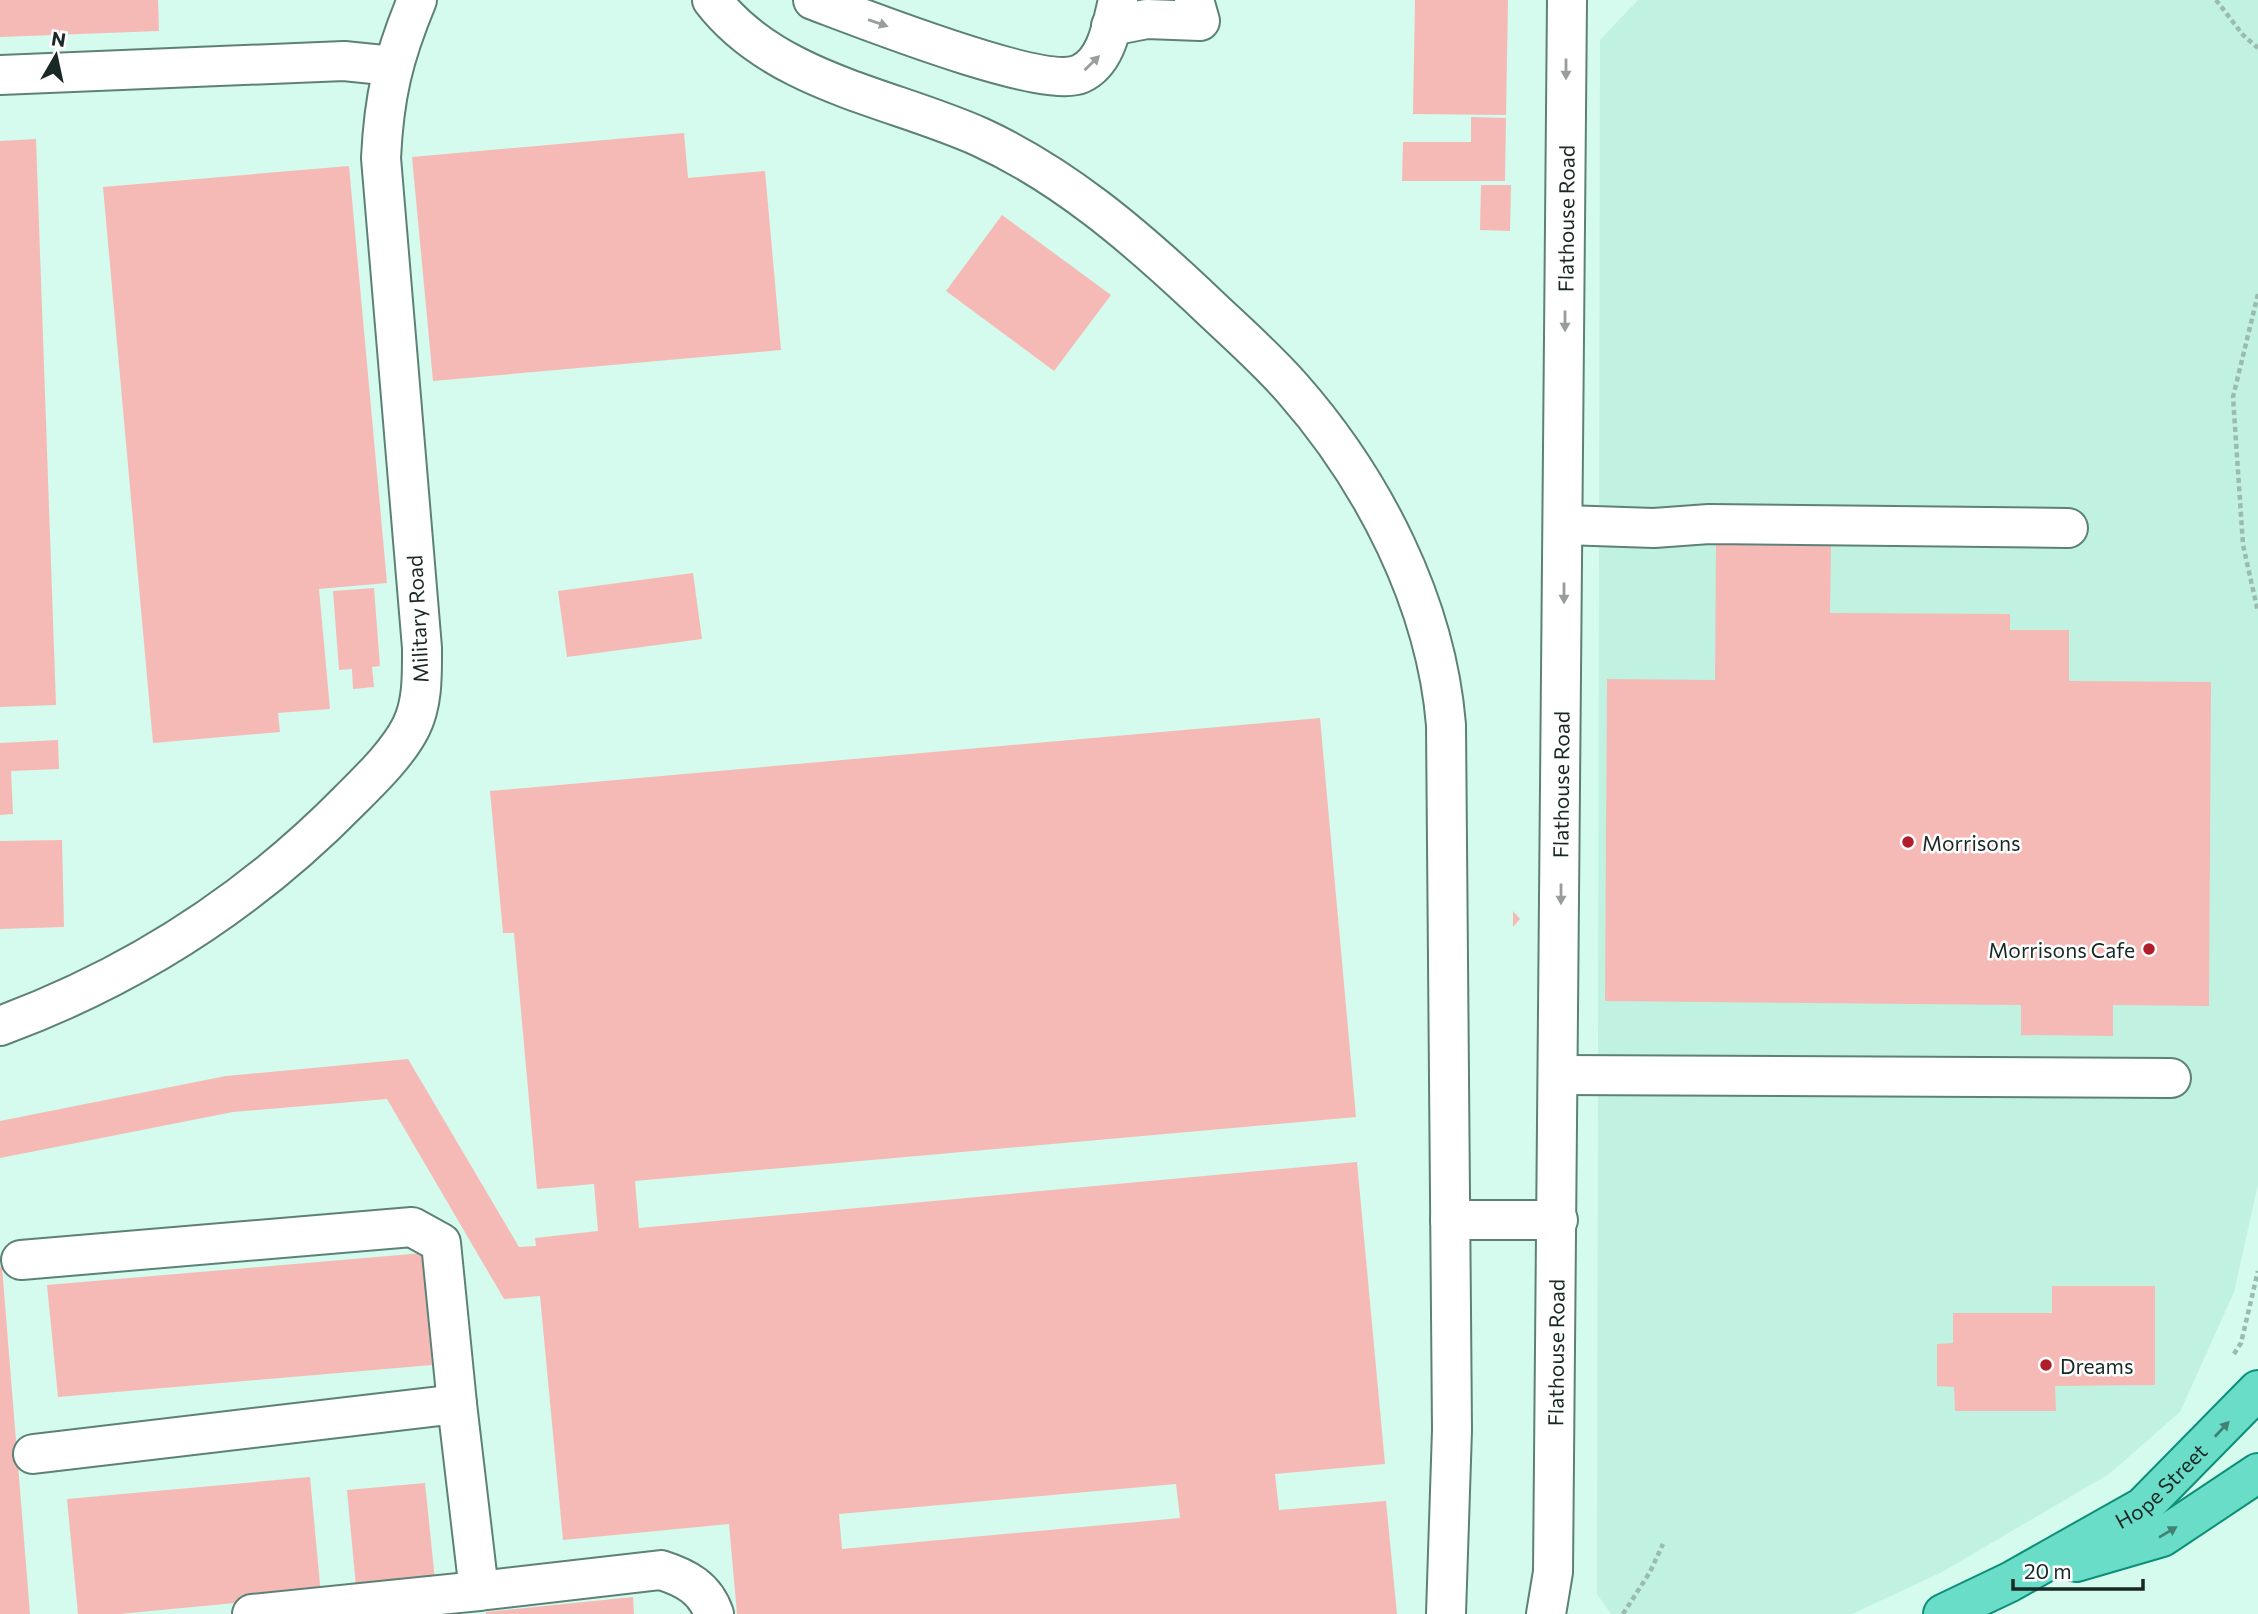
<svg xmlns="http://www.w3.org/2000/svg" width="2258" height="1614" font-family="Commissioner,sans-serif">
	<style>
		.built { fill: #c1f1e1 }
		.building { fill: #f6bab6; fill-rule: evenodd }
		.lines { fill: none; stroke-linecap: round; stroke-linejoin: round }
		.minor-casing { stroke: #5d8176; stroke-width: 42 }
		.major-casing { stroke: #0d8f77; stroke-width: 42 }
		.path { stroke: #9bbbb0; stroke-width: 4.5; stroke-dasharray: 5 3.5; stroke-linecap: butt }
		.minor { stroke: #fff; stroke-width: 38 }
		.major { stroke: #6addc8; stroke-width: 38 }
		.oneway { fill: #989e9c }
		.oneway2 { fill: #428276 }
		.poi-dot { fill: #b01e2b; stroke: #fefefe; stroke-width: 2.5 }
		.labels { text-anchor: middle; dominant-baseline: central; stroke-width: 5; stroke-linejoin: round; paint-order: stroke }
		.street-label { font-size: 21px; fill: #192824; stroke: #fefefe }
		.poi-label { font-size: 21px; fill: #192824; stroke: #fefefe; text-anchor: start }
	</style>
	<rect width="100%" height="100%" fill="#d4fbee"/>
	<!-- built -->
	<polygon class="built" points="1638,0 2258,0 2258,1184 2234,1292 2180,1412 2109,1474 1942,1572 1852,1614 1611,1614 1597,1594 1600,40"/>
	<!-- building -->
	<g class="building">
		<polygon points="0,0 158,0 159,31 0,37"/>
		<polygon points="1415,0 1508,0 1506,115 1413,114"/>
		<polygon points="1471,117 1506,118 1505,181 1402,181 1403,142 1471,142"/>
		<polygon points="684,133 688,178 765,171 781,350 433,381 412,157"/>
		<polygon points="36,139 56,705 0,707 0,141"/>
		<polygon points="349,166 387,583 319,589 330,709 278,713 280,732 153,743 103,187"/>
		<polygon points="1481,185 1511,185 1510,231 1480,230"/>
		<polygon points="1002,215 1111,295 1054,371 946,291"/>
		<polygon points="1716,543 1831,544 1830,613 2010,614 2010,630 2069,630 2069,681 2211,682 2209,1006 2113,1005 2113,1036 2021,1035 2021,1005 1605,1001 1607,679 1715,680"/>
		<polygon points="693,573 702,639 567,657 558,591"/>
		<polygon points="374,588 380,666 372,667 374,687 353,689 352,669 339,670 333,591"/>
		<path d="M1320,718L1356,1117L635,1181L639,1228L1357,1162L1385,1464L1275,1474L1279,1510L1386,1501L1397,1614H737L729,1524L563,1540L540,1296L504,1299L387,1099L233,1112L0,1158V1121L226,1076L408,1059L519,1247L536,1246L535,1238L598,1231L594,1184L537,1189L514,933H503L490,791ZM1176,1484L1180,1518L842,1549L839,1514Z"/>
		<polygon points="58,740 59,769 11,771 13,814 0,815 0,743"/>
		<polygon points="62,840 64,927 0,929 0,841"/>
		<polygon points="1513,911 1520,919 1513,927"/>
		<polygon points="423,1253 432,1365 58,1397 47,1285"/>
		<polygon points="0,1267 2,1267 30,1614 0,1614"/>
		<polygon points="2052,1286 2155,1286 2155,1385 2055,1386 2056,1411 1955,1411 1954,1387 1937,1386 1937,1344 1953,1343 1953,1313 2052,1313"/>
		<polygon points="310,1477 321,1595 119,1614 78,1614 67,1499"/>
		<polygon points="425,1483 435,1580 356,1587 347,1490"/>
		<polygon points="633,1597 634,1614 486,1614 486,1612"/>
	</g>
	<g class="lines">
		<defs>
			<g id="minor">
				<path d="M712,0C775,82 891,97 980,137C1063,175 1133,235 1199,297C1230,327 1264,356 1292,388C1373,480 1436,602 1446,725L1452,1430L1446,1614"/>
				<path d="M813,0C859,17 1042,90 1080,74C1107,62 1112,25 1118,0"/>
				<polyline points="1111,26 1147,19 1200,21 1194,0"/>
				<polyline points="0,75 344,61 393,66"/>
				<polyline points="1564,525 1654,528 1709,524 2068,528"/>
				<path d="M0,1026C133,977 251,901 350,800C371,779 398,753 411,727C423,703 422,674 422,648L381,158C384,96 393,58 417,0"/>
				<polyline points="1560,1075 2171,1078"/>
				<polyline points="1450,1220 1558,1220"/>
				<polyline points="21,1260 412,1227 441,1243 457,1404"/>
				<path d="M33,1454L457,1404L479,1591L661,1570C686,1578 705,1588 714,1614"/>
				<polyline points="252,1614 479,1591"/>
				<path id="s1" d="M1546,1614L1553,1572L1567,0"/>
			</g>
			<g id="major">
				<polyline points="2076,1562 2162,1537 2258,1473"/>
				<path id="s2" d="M1943,1614L2010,1582L2143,1507L2258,1390"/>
			</g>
		</defs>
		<!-- minor casing -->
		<use href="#minor" class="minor-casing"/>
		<!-- major casing -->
		<use href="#major" class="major-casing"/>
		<!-- path -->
		<g class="path">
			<polyline points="2216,0 2243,35 2258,48"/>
			<polyline points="2258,294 2233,397 2243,545 2258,612"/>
			<polyline points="2234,1354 2241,1343 2258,1271"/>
			<polyline points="1623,1614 1650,1572 1663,1544"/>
		</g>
		<!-- minor -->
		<use href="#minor" class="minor"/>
		<!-- major -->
		<use href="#major" class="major"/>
	</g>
	<!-- one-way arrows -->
	<defs><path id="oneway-solid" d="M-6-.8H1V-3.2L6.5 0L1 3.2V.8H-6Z" transform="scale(1.75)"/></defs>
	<g class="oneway">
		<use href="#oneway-solid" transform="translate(878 23) rotate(19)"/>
		<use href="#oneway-solid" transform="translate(1092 63) rotate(-44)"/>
		<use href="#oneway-solid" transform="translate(1566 69) rotate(90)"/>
		<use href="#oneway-solid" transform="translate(1565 321) rotate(90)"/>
		<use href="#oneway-solid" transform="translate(1564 593) rotate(90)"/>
		<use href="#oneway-solid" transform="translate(1561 894) rotate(90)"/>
	</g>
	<g class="oneway2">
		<use href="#oneway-solid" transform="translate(2222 1429) rotate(-47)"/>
		<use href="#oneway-solid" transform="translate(2168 1532) rotate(-31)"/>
	</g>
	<!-- markers -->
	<g class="poi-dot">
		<circle cx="1908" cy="842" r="7"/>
		<circle cx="2149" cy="949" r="7"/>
		<circle cx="2046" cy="1365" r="7"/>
	</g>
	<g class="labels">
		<!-- street labels -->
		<g class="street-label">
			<text stroke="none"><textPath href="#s1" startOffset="1396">Flathouse Road</textPath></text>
			<text transform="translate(417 619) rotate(-93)">Military Road</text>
			<text stroke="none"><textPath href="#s1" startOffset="830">Flathouse Road</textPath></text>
			<text stroke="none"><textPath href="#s1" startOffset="262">Flathouse Road</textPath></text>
			<text stroke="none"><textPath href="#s2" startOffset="254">Hope Street</textPath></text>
		</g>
		<!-- poi labels -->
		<g class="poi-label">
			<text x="1922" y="842">Morrisons</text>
			<text x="2135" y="949" text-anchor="end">Morrisons Cafe</text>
			<text x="2060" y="1365">Dreams</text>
		</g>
	</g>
	<!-- north arrow -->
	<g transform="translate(56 56) rotate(9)" stroke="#fefefe" stroke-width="5" paint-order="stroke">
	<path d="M0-5L12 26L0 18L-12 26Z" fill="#192824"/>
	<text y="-10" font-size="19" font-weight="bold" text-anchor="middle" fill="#192824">N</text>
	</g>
	<!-- scale -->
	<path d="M2013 1579v10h130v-10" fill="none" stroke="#192824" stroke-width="3.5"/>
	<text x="2024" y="1579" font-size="21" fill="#192824" stroke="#fefefe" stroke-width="5" paint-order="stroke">20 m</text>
</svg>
